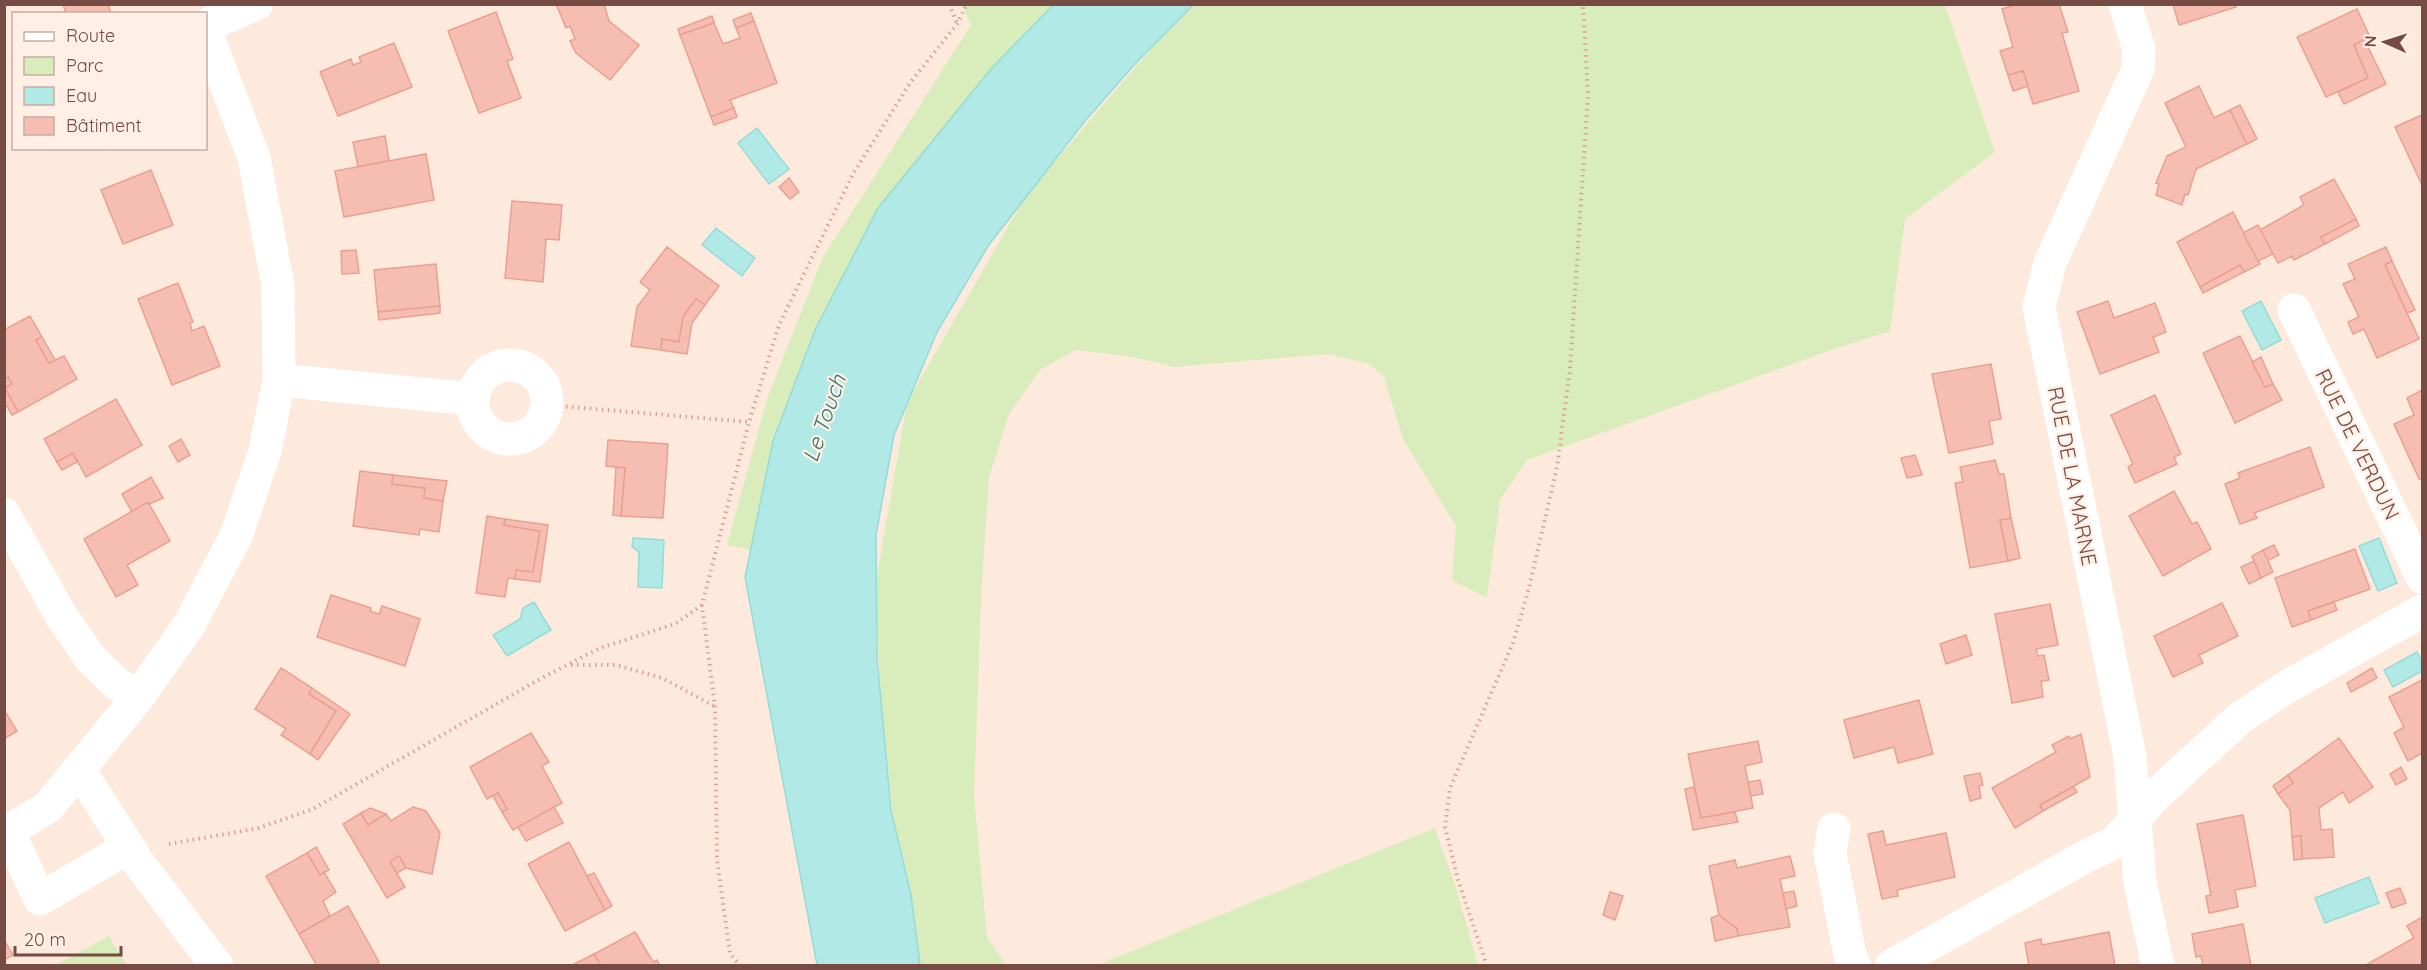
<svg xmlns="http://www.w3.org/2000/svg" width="2427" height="970" font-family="Quicksand,sans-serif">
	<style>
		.green { fill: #d9ecbb }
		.water { fill: #b0e9e5; stroke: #95dbd7; stroke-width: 1.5 }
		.building { fill: #f6beb2; stroke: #eaa091; stroke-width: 1.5 }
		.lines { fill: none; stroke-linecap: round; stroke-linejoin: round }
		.path { stroke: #daa296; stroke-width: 4; stroke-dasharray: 1.5 4.5; stroke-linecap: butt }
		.minor { stroke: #fff; stroke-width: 33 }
		.labels { text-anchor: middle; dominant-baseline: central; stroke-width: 4.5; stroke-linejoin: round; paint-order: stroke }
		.street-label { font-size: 21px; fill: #754b44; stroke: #ffefe5 }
		.water-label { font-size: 22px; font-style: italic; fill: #347672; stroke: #ffefe5 }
	</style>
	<rect width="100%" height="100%" fill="#feeadd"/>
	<!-- green -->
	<g class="green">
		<polygon points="962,5 1054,5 1006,54 815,330 773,441 751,550 727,545 767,399 822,259 971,25"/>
		<polygon points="1195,5 1945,5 1995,152 1905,219 1890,331 1834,349 1527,460 1500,500 1487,598 1452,580 1456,526 1403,439 1384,377 1369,364 1329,354 1174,367 1133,357 1076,350 1040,370 1009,414 989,477 981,597 974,796 987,937 1006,965 919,965 895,832 880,697 876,582 907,402 1027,194 1169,28"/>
		<polygon points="1435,828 1457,891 1478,965 1097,965"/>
		<polygon points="109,936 127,965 55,965"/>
	</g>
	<!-- water -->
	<g class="water">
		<polygon points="1054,4 1193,5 1135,64 1085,121 988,246 937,332 894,435 876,535 877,658 891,810 911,895 920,965 817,965 745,577 773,441 815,330 878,208 991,69"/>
		<polygon points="757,128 789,169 769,184 738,143"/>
		<polygon points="716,228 755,258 742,276 702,245"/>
		<polygon points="2261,301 2281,340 2262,350 2242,311"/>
		<polygon points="633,538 664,540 662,588 638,587 639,552 632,547"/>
		<polygon points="2379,538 2397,583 2378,591 2359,546"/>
		<polygon points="534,602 551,630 507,656 493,635 520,619 523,608"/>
		<polygon points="2417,652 2422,662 2422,671 2393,687 2384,670"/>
		<polygon points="2369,877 2379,903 2325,923 2315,898"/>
	</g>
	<!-- building -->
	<g class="building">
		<polygon points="63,4 108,4 111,14 66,14"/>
		<polygon points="556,4 604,4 609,21 639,45 610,80 576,53 570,41 575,39 570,26 566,28"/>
		<polygon points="2018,4 2059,4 2068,32 2062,33 2079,91 2033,104 2023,71 2008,75 2000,51 2013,47 2002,9"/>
		<polygon points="2173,4 2235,4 2236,7 2179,25"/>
		<polygon points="2357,9 2370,37 2354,45 2368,78 2326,97 2297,37"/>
		<polygon points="496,12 513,59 507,61 521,98 479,113 448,31"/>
		<polygon points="751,13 754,21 736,28 733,20"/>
		<polygon points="712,16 714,23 680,35 678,29"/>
		<polygon points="754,21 777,83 730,100 734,108 711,117 680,35 714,23 723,44 740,38 736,28"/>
		<polygon points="2364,39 2386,84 2344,104 2338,92 2368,78 2354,45"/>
		<polygon points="394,43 412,87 338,116 320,72 351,59 353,65 361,62 359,57"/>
		<polygon points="2023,71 2028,86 2013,91 2008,75"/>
		<polygon points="2199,86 2214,118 2230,110 2247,144 2196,169 2188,195 2185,194 2182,205 2156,195 2159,184 2156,183 2167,156 2186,147 2165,103"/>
		<polygon points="2240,105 2257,139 2247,144 2230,110"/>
		<polygon points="734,108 737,117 714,125 711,117"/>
		<polygon points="2422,115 2422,185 2395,127"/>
		<polygon points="385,136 389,161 358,167 353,142"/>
		<polygon points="426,154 434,200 344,217 335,171"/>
		<polygon points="151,170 173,225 123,244 101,190"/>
		<polygon points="789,178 799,192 790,199 779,187"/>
		<polygon points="2334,179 2356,219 2321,237 2325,244 2294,260 2292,256 2278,263 2260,230 2304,205 2300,197"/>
		<polygon points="512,201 562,205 559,240 546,239 543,282 505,278"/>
		<polygon points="2233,212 2260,264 2244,272 2240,265 2200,287 2177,242"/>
		<polygon points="2356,219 2359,226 2325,244 2321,237"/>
		<polygon points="2258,225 2273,254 2258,261 2243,233"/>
		<polygon points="667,247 719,286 705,305 696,299 683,317 679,342 662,339 661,350 631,346 637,307 650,290 640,282"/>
		<polygon points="2386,247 2392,261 2385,265 2419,339 2377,358 2364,329 2353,334 2348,322 2359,317 2343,284 2355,279 2348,264"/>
		<polygon points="356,250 359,273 342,274 341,251"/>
		<polygon points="2392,261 2415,310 2407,313 2385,265"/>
		<polygon points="436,264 440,306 378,312 374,270"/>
		<polygon points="2240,265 2244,272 2203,293 2200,287"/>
		<polygon points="178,283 193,322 190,323 192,331 204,326 220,366 172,385 138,299"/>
		<polygon points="696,299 705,305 692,323 687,354 661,350 662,339 679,342 683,317"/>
		<polygon points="2108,301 2114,318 2155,303 2166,332 2153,337 2159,352 2100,374 2077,312"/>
		<polygon points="440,306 440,313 379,320 378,312"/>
		<polygon points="30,316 42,337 36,340 49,363 64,356 77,379 18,412 5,388 12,384 8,377 4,379 4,330"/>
		<polygon points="2240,336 2265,387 2273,384 2282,400 2235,423 2203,353"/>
		<polygon points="42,337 55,360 49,363 36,340"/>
		<polygon points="2261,357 2273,384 2265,387 2252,362"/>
		<polygon points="1991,364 2001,419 1989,421 1993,444 1949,453 1932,374"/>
		<polygon points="8,377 12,384 5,388 18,412 12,415 4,401 4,379"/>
		<polygon points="2422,390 2422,480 2419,479 2394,424 2414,415 2407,398"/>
		<polygon points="2155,395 2181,454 2174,457 2177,464 2135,483 2128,467 2133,464 2111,415"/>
		<polygon points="116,399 142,445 86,477 73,453 57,462 44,439"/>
		<polygon points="181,439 190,455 178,462 169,446"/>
		<polygon points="608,440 668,444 663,518 621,516 625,468 606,466"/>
		<polygon points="2310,447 2324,487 2254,513 2257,518 2240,524 2225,484 2240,478 2238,473"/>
		<polygon points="73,453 77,462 62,470 57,462"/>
		<polygon points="1915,455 1922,475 1907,478 1901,458"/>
		<polygon points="1995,460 1999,474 2004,474 2011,518 2000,520 2008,561 1970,568 1955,483 1963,482 1960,467"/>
		<polygon points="616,467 625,468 621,516 613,515"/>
		<polygon points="360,471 393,475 392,484 425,488 424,498 443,501 439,532 420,529 419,535 353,526"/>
		<polygon points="393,475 447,481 443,501 424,498 425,488 392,484"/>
		<polygon points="151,477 163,498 132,512 122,494"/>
		<polygon points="2174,491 2192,524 2197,522 2211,549 2163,576 2129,516"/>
		<polygon points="148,502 170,541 127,565 138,585 116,597 84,539"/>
		<polygon points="487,516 505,519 504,525 540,531 533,572 516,570 515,579 508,578 505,597 476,593"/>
		<polygon points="2011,518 2020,558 2008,561 2000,520"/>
		<polygon points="505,519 548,525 540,582 515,579 516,570 533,572 540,531 504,525"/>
		<polygon points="2274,545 2279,555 2267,561 2263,550"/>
		<polygon points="2355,549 2370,589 2308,611 2311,620 2292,627 2275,578"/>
		<polygon points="2263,550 2273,572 2261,578 2252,556"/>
		<polygon points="2254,561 2261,578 2249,584 2241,567"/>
		<polygon points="331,595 371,608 370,611 379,614 382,606 420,619 405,666 317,637"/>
		<polygon points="2334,602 2337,610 2311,620 2308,611"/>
		<polygon points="2222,603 2238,636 2199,655 2203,663 2173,677 2154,636"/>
		<polygon points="2050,604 2058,645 2036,649 2038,656 2044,655 2049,680 2041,681 2043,697 2012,703 1995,614"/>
		<polygon points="1966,635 1972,655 1946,664 1940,644"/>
		<polygon points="281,668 312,688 309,694 336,711 310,754 281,735 286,729 255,709"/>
		<polygon points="2372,668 2377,678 2351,692 2347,683"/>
		<polygon points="2422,680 2422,753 2408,761 2394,733 2404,727 2389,697"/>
		<polygon points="312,688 350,714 318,760 310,754 336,711 309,694"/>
		<polygon points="1919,700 1933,754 1898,763 1894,747 1854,758 1844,720"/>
		<polygon points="4,710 17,731 4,739"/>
		<polygon points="531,733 549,762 542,766 562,803 513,830 502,812 507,809 498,793 487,799 470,767"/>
		<polygon points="2081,734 2090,777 2040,805 2043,811 2015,828 1992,788 2056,752 2052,745 2069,736 2070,739"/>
		<polygon points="2339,738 2373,787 2349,803 2343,792 2319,808 2321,830 2332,829 2334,857 2302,859 2301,836 2292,837 2290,810 2278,794 2293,783 2288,775"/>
		<polygon points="1758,741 1762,762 1745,766 1753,808 1701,818 1688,754"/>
		<polygon points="2401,767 2407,779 2396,785 2390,774"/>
		<polygon points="1980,773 1983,785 1979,786 1981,798 1970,801 1964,776"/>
		<polygon points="2288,775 2293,783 2278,794 2273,786"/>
		<polygon points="1760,780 1763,794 1751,796 1748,782"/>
		<polygon points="1694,787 1701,818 1735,812 1738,822 1693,830 1685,789"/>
		<polygon points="2073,787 2077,792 2043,811 2040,805"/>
		<polygon points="498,793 507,809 502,812 493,796"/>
		<polygon points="413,807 426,811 440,833 432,874 406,868 399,856 390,862 405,887 387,898 343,824 361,813 368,825 386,814 391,821"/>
		<polygon points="554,807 563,823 526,841 518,827"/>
		<polygon points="370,808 386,814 368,825 361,813"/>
		<polygon points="2243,815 2256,886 2235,890 2238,907 2209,913 2206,896 2211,895 2197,824"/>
		<polygon points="1883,831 1886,845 1946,833 1955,877 1897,890 1898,896 1882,899 1868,834"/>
		<polygon points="2301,836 2302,859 2294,860 2292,837"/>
		<polygon points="569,842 605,910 565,931 528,864"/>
		<polygon points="316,847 329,870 320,875 307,853"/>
		<polygon points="307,853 320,875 324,872 336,892 323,901 330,916 299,934 266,876"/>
		<polygon points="399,856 406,868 397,873 390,862"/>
		<polygon points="1790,856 1795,876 1780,879 1790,927 1738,936 1737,929 1719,915 1709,866 1735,860 1737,868"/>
		<polygon points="594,873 612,906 605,910 587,876"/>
		<polygon points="2400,888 2406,903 2392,908 2386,893"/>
		<polygon points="1794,891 1797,906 1786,909 1783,893"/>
		<polygon points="1610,892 1623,896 1615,920 1603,915"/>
		<polygon points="348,906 379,962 373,966 317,966 299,934"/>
		<polygon points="1719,915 1737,929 1738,936 1715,941 1711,918"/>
		<polygon points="2422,917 2422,966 2364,966 2414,938 2407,926"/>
		<polygon points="2243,924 2251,966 2203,966 2201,956 2196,957 2192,934"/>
		<polygon points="635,932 653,962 657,960 660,966 601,966 594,954"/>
		<polygon points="2109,932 2115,966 2029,966 2025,943 2041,939 2042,945"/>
		<polygon points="4,940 13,955 4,960"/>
		<polygon points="594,954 601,966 575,966 574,964"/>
	</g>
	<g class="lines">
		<!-- path -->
		<g class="path">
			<polyline points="949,4 957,23"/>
			<polyline points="548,405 749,422"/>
			<polyline points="571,665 616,665 662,678 714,706"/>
			<polyline points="169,844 259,828 313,809 540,679 600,648 675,624 702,605"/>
			<polyline points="741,966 730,954 717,860 715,706 702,605 749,422 779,325 853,174 910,83 957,24 967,4"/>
			<polyline points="1487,966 1458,880 1445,827 1450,788 1513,643 1529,588 1557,467 1570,369 1588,95 1583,4"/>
		</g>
		<!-- minor -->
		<g class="minor">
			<polyline points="2125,4 2139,50 2138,69 2050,263 2039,307 2130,757 2140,882 2158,966"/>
			<polyline points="206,25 257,4"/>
			<polyline points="2294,310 2422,577"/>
			<circle cx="510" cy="402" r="37"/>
			<polyline points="279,380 472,399"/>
			<polyline points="4,514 62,617 91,659 117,684 139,696"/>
			<polyline points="79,769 138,862 217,966"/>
			<polyline points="1834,829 1830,853 1850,955 1855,966"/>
			<polyline points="8,831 40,899 129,847"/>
			<polyline points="4,834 48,807 139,696 189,625 236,536 265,451 279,380 278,286 254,158 206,32"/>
			<polyline points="1891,966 2088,855 2114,843 2155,796 2240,718 2290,685 2422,611"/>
		</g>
	</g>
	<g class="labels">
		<!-- street labels -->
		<g class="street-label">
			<text transform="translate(2358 444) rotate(64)">RUE DE VERDUN</text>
			<text transform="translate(2073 476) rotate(79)">RUE DE LA MARNE</text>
		</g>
		<!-- water labels -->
		<g class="water-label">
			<text transform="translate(824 418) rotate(-71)">Le Touch</text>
		</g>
	</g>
	<!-- border -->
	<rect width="2427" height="970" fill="none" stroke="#754b44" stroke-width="12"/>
	<!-- legend -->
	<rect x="12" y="12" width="195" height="138" fill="#ffefe5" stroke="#c8ada5" stroke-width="1.5"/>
	<rect x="24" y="32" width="30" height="9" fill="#ffffff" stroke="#c8ada5" stroke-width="1.5"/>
	<text x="66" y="42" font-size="18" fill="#754b44">Route</text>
	<rect x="24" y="57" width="30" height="18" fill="#d9ecbb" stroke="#c8ada5" stroke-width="1.5"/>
	<text x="66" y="72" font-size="18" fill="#754b44">Parc</text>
	<rect x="24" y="87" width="30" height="18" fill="#b0e9e5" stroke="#c8ada5" stroke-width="1.5"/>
	<text x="66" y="102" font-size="18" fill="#754b44">Eau</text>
	<rect x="24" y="117" width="30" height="18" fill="#f6beb2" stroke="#c8ada5" stroke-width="1.5"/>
	<text x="66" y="132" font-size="18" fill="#754b44">Bâtiment</text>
	<!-- north arrow -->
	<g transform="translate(2385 42) rotate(273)" stroke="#ffefe5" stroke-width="4.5" paint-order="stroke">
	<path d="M0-4.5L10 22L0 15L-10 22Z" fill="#754b44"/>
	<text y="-9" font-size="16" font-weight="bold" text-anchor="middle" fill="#754b44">N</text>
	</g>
	<!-- scale -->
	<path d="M15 946v9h106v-9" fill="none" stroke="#754b44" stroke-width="3"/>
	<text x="24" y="946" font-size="18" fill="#754b44" stroke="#ffefe5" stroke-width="4.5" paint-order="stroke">20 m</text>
</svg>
